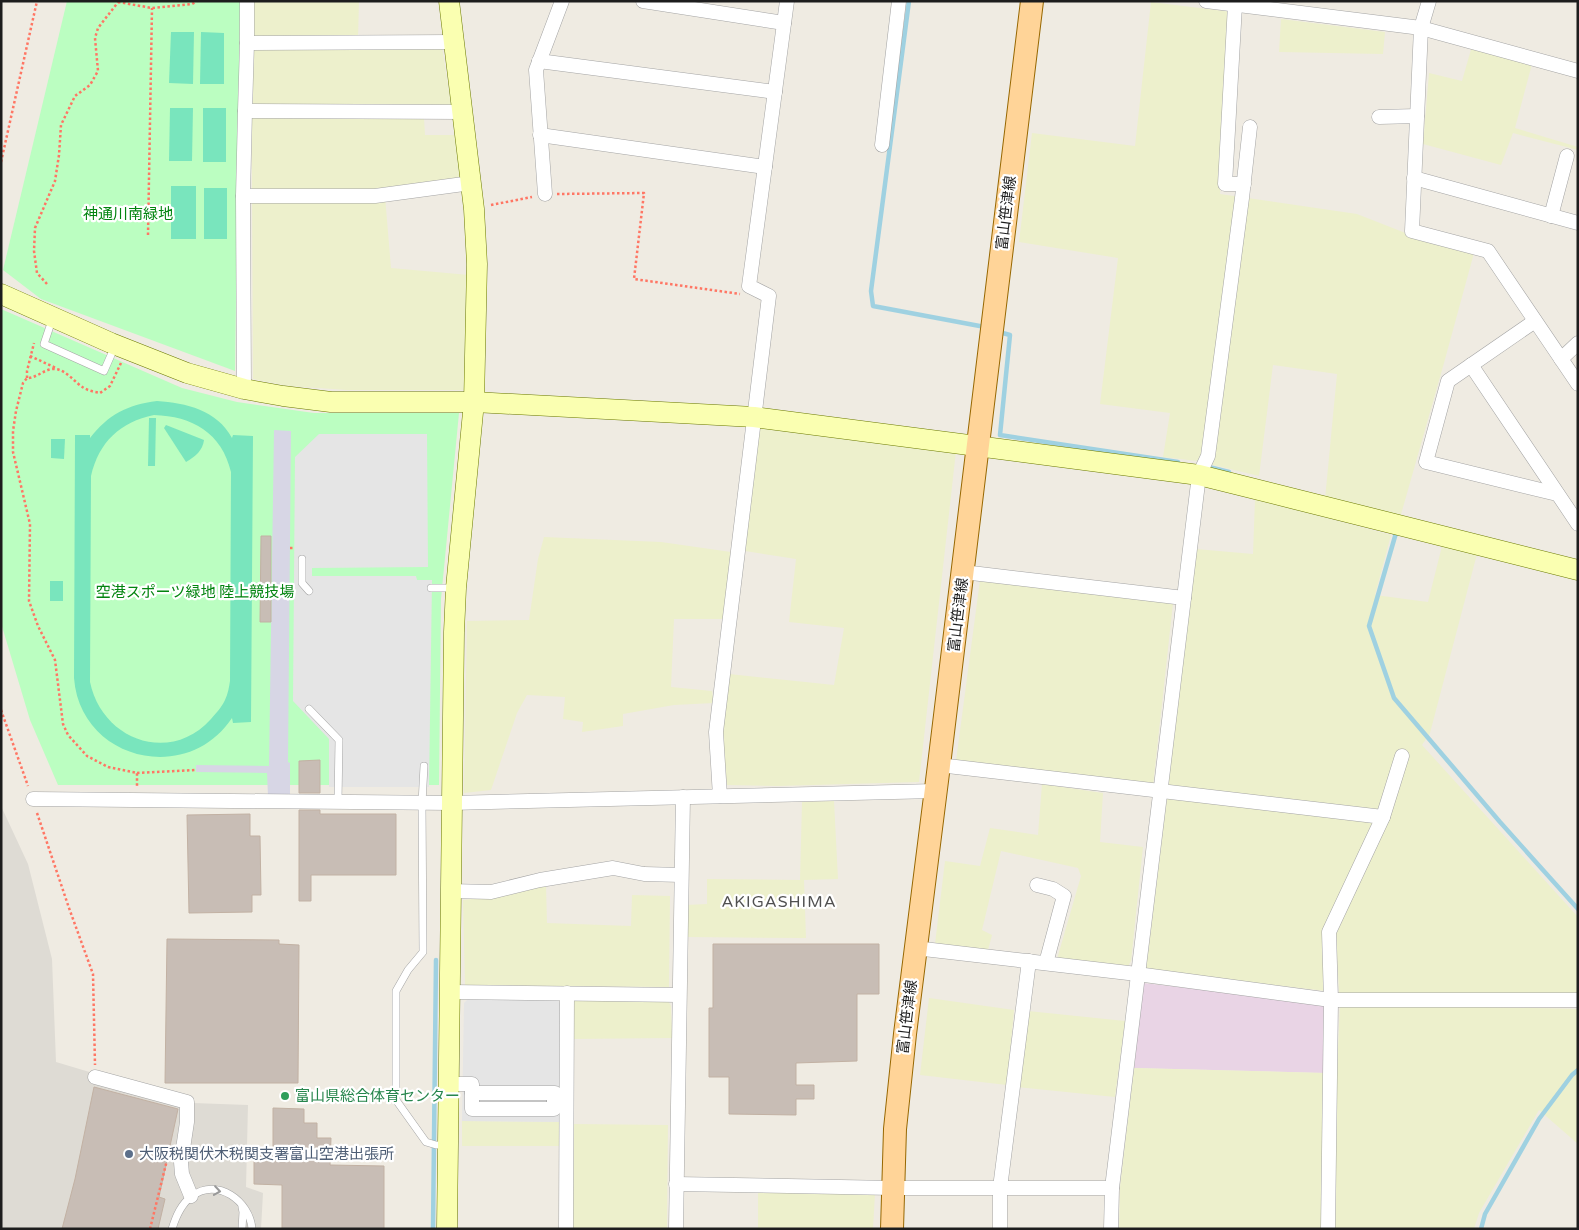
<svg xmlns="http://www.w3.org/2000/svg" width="1579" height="1230" font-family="'Varela Round','Noto Sans JP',sans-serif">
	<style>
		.industrial { fill: #e9d4e5 }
		.airport { fill: #dedbd4 }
		.farmland { fill: #edf0cc }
		.park { fill: #bbfec1 }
		.pitch { fill: #79e5bd; fill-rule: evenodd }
		.parking { fill: #e5e5e5 }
		.plaza { fill: #d7d6e5 }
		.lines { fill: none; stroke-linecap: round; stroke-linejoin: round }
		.stream { stroke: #9fd1e1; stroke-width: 4.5 }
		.building { fill: #c8bdb5; stroke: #c2b1a3 }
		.lane-casing { stroke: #a4a4a4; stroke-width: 8 }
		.street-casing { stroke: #a4a4a4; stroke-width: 15 }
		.secondary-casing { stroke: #6a7900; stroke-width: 21 }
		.primary-casing { stroke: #976700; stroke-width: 24 }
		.path { stroke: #ff7664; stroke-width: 2.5; stroke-dasharray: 2.5 2.5; stroke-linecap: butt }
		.lane { stroke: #fff; stroke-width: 7 }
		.street { stroke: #fff; stroke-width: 14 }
		.secondary { stroke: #faffb1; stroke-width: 20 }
		.primary { stroke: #ffd498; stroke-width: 22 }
		.oneway { stroke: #999 }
		.leisure-dot { fill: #2e9e5b; stroke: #fff; stroke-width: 2 }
		.service-dot { fill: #5c6f8a; stroke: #fff; stroke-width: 2 }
		.labels { text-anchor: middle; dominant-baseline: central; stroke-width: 4.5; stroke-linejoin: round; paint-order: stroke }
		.street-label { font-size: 15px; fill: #1d1d1d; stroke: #fff }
		.park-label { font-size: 15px; fill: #02840f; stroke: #fff }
		.leisure-label { font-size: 15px; fill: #27864d; stroke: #fff; text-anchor: start }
		.service-label { font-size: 15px; fill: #4e5e75; stroke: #fff; text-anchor: start }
		.neighbourhood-label { font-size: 16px; letter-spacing: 1px; fill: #505050; stroke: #fff }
	</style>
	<rect width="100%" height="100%" fill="#efebe2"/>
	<!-- industrial -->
	<polygon class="industrial" points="1143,983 1325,1003 1325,1073 1134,1068"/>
	<!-- airport -->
	<polygon class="airport" points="1,806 28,864 52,959 56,1062 193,1103 248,1105 246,1187 263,1193 261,1229 1,1229"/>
	<!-- farmland -->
	<g class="farmland">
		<polygon points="251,1 359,1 358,39 441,41 453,117 424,118 425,135 455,135 462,181 385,196 391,268 469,275 465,390 347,390 289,386 253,379"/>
		<polygon points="1151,2 1232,12 1220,194 1357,214 1408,234 1474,253 1444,363 1400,518 1325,499 1337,374 1273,365 1259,476 1197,461 1163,457 1170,413 1100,404 1118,258 1019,242 1032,133 1135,146"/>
		<polygon points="1281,19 1385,32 1383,54 1279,52"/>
		<polygon points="1472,46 1532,64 1515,128 1578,147 1578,150 1513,133 1501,165 1423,144 1429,73 1462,81"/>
		<polygon points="758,427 956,451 919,782 778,786 727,785 722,732 729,674 834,685 844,628 789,622 796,559 745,551"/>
		<polygon points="1255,499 1391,535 1375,595 1428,602 1442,546 1477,554 1430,733 1422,745 1578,917 1578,994 1339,993 1336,931 1381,813 1167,786 1196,549 1253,554"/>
		<polygon points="544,537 661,542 731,552 724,619 674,619 671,687 712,691 714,703 674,705 623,714 623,726 582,732 583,722 563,719 565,697 527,695 517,713 491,790 464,793 467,621 529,620 538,559"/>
		<polygon points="980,580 1173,603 1153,786 956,761"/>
		<polygon points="1042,784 1103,793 1100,842 1143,847 1131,961 1127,968 1057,959 1081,876 1078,868 1001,851 982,930 992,935 988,950 935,944 945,861 980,866 990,828 1038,835"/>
		<polygon points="1167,798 1375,823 1324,930 1326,991 1146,970"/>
		<polygon points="834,801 838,879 804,880 806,938 686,937 686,905 707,904 707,879 800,880 802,802"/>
		<polygon points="546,885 547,923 631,926 632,895 670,896 669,987 465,985 463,900 513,894"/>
		<polygon points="577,998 668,1001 671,1006 672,1038 571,1039 573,1002"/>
		<polygon points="929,998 1014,1010 1007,1085 920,1075"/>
		<polygon points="1340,1004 1578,1009 1578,1144 1539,1110 1479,1213 1474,1229 1335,1229 1336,1092"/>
		<polygon points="1028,1011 1125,1021 1115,1097 1017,1087"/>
		<polygon points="1134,1068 1325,1073 1322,1229 1119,1229 1120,1187"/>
		<polygon points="462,1121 561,1122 561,1146 462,1146"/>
		<polygon points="573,1124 668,1125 667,1229 572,1229"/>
		<polygon points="758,1191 875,1193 873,1229 758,1229"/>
	</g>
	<!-- park -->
	<g class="park">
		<polygon points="67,1 240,1 235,371 41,299 3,270"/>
		<polygon points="1,309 182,388 237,402 314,413 459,413 441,599 439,785 58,785 30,720 1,623"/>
	</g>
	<!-- pitch -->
	<g class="pitch">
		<polygon points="171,32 194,32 193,84 169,83"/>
		<polygon points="201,32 224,33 224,84 200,84"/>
		<polygon points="170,108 193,108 192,161 169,161"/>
		<rect x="203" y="108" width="23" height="54"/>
		<rect x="171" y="186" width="25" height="53"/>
		<rect x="204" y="188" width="23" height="51"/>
		<path d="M157,401C186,403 217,410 232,438L233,435L253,436L251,722L233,723L232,718C187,786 80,760 74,678L75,435H90V438C109,414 127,405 157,401ZM154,415C192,416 222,433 231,472L230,681C229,687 228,694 225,700C222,707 216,713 211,719C170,765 102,740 90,682L91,476C99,442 120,422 154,415Z"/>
		<polygon points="149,418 156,418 155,466 148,466"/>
		<path d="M166,425L204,440C203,450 195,457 186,462L164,428Z"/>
		<polygon points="51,439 65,439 64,459 51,458"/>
		<rect x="50" y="581" width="13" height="20"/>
	</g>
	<!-- parking -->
	<g class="parking">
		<polygon points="319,434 427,434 428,567 312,568 312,576 416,576 417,580 432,580 429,787 329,787 329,739 293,701 295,457"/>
		<polygon points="556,997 560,1003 561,1122 462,1121 464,1003 469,998"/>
	</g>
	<!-- plaza -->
	<polygon class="plaza" points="274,430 291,431 288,762 290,763 290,796 268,796 267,773 196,772 196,765 269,766"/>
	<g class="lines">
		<!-- stream -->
		<g class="stream">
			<polyline points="909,1 871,291 873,306 985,327"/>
			<polyline points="999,332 1010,335 1000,435 1178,462"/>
			<polyline points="1205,466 1229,472"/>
			<polyline points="1393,532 1396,533 1369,626 1394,698 1500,822 1578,909"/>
			<polyline points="433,1229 436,960"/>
			<polyline points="1481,1229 1485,1214 1539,1119 1572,1075 1578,1070"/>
		</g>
	</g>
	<!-- building -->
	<g class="building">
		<polygon points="261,536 271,536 271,622 260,622"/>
		<polygon points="320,760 320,793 299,793 299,761"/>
		<polygon points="299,810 320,810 320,814 396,814 396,875 311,875 311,901 299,901"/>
		<polygon points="250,814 250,836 260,836 261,895 252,895 252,912 189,913 187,815"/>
		<polygon points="167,939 279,940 279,944 299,945 298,1083 165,1083"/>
		<polygon points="713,944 879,944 879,994 857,994 857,1061 796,1063 796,1085 814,1085 814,1099 796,1099 796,1115 729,1114 729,1077 709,1077 709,1008 713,1008"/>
		<polygon points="94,1087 178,1109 159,1197 165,1199 158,1229 62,1229 75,1179"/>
		<polygon points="273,1108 304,1109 304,1123 317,1123 317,1138 331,1138 330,1165 384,1166 384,1229 282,1229 282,1185 254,1184 254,1155 273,1155"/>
	</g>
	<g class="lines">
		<defs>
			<g id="lane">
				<polyline points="52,320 44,344 104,371 115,346"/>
				<polyline points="302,559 302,583 309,591"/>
				<polyline points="431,588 453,588"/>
				<polyline points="309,709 339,740 338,802"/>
				<polyline points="424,766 422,803 423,952 408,970 396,991 396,1100 426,1142 436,1145 446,1145"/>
				<polyline points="242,1207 243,1212 242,1229"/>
				<path d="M172,1229C176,1216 181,1204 192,1196C217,1177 250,1201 252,1229"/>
			</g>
			<g id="street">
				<polyline points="247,1 247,43 454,42"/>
				<polyline points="643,1 784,23"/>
				<polyline points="1206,1 1421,28 1578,71"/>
				<polyline points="1429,1 1421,28 1412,231 1488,251 1578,384"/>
				<polyline points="1235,5 1225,184 1244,184"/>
				<polyline points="247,43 245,111 463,112"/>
				<polyline points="539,61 775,92"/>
				<polyline points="245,111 243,196 375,196 471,183"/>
				<polyline points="1379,117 1417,116"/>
				<polyline points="540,135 765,167"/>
				<polyline points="882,145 899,1"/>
				<polyline points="1414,178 1578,223"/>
				<polyline points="545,194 536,70 562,1"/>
				<polyline points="243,196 244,389"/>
				<polyline points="1551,216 1567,156"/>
				<polyline points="1535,321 1448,381 1426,462 1557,494"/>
				<polyline points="1561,359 1578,343"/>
				<polyline points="1471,365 1578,524"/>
				<polyline points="963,572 1184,598"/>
				<polyline points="939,765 1383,817 1329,932 1331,1000 1328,1229"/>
				<polyline points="720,796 716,732 769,296 749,286 787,1"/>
				<polyline points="33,799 451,803 935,791"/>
				<polyline points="1383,817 1402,756"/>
				<polyline points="1037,885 1053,889 1064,896 1046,963"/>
				<polyline points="450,891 491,892 540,880 613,868 644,874 681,875"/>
				<polyline points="915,948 1137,974 1331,1000 1578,1000"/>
				<polyline points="451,992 679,995"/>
				<polyline points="95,1077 187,1102 187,1122 181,1162 182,1174 191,1196"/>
				<polyline points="449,1084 472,1084 472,1109 554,1109 554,1101 566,1100"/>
				<polyline points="472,1093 555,1093 554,1101"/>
				<polyline points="676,1184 893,1188 1112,1188"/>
				<polyline points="566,1229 567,993"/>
				<polyline points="676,1229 683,797"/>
				<polyline points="1000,1229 1000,1188 1029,961"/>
				<polyline points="1111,1229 1112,1188 1199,475 1208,456 1242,198 1250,127"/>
			</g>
			<g id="secondary">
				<polyline points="1,294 111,343 187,373 244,389 283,396 331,402 474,402 754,417 1199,475 1578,570"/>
				<polyline points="447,1229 454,632 456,588 474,402 477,264 474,209 449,1"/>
			</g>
			<polyline id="primary" points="892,1229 895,1129 905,1034 939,765 1032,1"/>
		</defs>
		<!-- lane casing -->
		<use href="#lane" class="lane-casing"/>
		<!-- street casing -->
		<use href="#street" class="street-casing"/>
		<!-- secondary casing -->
		<use href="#secondary" class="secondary-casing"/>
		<!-- primary casing -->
		<use href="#primary" class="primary-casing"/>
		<!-- path -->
		<g class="path">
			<polyline points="118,2 152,8 192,4 197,1"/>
			<polyline points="1,162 37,1"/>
			<polyline points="557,194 644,193 634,279 740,294"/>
			<polyline points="491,205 532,197"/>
			<polyline points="148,235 152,8"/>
			<polyline points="47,284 37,273 34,251 35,228 55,181 59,155 61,125 75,96 90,85 98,71 95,38 98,28 119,1"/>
			<polyline points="30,356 56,368"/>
			<path d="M121,363L110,386L100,393C95,392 89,391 84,388C75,383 66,369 54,369C44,369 37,378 27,378L23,383L16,411L13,431V452L30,524L29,601L38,626L55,660L63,724L68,735L87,756L108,767L137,773V787"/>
			<polyline points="27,378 27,371 34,343"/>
			<polyline points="290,548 294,548"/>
			<polyline points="289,593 293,593"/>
			<polyline points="1,710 28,786"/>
			<polyline points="137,773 196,770"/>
			<polyline points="37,813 69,908 93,974 95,1065"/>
			<polyline points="150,1229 167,1160"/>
		</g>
		<!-- lane -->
		<use href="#lane" class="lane"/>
		<!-- street -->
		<use href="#street" class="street"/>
		<!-- secondary -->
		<use href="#secondary" class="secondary"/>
		<!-- primary -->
		<use href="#primary" class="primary"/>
	</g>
	<!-- one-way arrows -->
	<defs><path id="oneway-chevron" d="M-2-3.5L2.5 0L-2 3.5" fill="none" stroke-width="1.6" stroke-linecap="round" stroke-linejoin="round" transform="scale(1.25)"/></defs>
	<use class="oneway" href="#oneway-chevron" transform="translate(217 1191) rotate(8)"/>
	<!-- markers -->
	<circle class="leisure-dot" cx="285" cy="1096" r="5"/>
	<circle class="service-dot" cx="129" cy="1154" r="5"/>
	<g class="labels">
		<!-- street labels -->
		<g class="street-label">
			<text transform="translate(1006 213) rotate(-83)">富山笹津線</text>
			<text transform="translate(958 615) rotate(-83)">富山笹津線</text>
			<text transform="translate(907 1017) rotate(-83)">富山笹津線</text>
		</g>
		<!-- park labels -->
		<g class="park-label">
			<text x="128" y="214">神通川南緑地</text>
			<text x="195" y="592">空港スポーツ緑地 陸上競技場</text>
		</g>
		<!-- leisure labels -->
		<g class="leisure-label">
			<text x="295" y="1096">富山県総合体育センター</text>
		</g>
		<!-- service labels -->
		<g class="service-label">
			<text x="139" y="1154">大阪税関伏木税関支署富山空港出張所</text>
		</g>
		<!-- neighbourhood labels -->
		<g class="neighbourhood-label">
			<text x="779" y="902">AKIGASHIMA</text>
		</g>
	</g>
	<!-- border -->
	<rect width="1579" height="1230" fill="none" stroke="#1d1d1d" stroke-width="5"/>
</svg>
